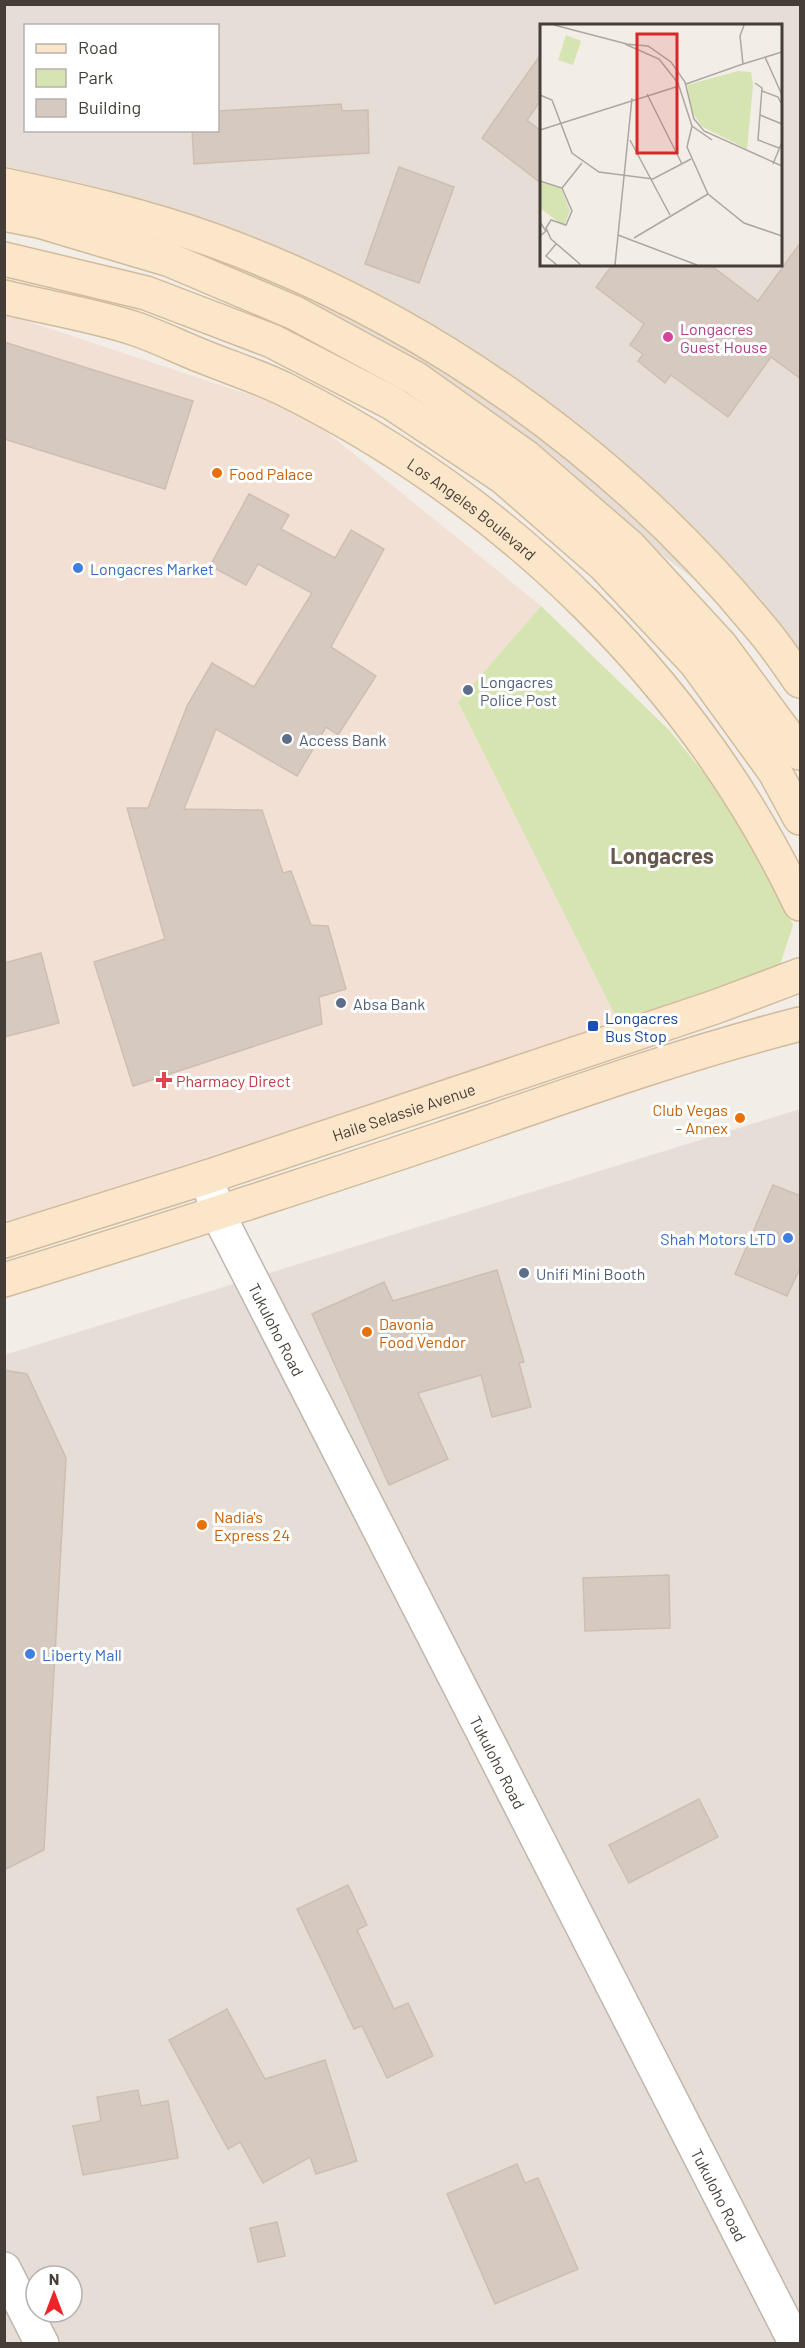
<svg xmlns="http://www.w3.org/2000/svg" width="805" height="2348" font-family="Barlow,sans-serif">
	<style>
		.residential { fill: #e6ded6; fill-rule: evenodd }
		.commercial { fill: #f3e0d4 }
		.green { fill: #d6e4b2 }
		.building { fill: #d6cac0; stroke: #cebeb1; stroke-width: 1.5 }
		.lines { fill: none; stroke-linecap: round; stroke-linejoin: round }
		.minor-casing { stroke: #c0b6ad; stroke-width: 36 }
		.secondary-casing { stroke: #d2bb9c; stroke-width: 36 }
		.minor { stroke: #fff; stroke-width: 33 }
		.secondary { stroke: #fbe6c9; stroke-width: 33 }
		.hotel-dot { fill: #d1479c; stroke: #fff; stroke-width: 2 }
		.food-dot { fill: #e8710a; stroke: #fff; stroke-width: 2 }
		.shop-dot { fill: #3f7fe0; stroke: #fff; stroke-width: 2 }
		.service-dot { fill: #5c6f8a; stroke: #fff; stroke-width: 2 }
		.transit-dot { fill: #1a4fb4; stroke: #fff; stroke-width: 2 }
		.health-dot { fill: #e0444e; stroke: #fff; stroke-width: 2 }
		.labels { text-anchor: middle; dominant-baseline: central; stroke-width: 6; stroke-linejoin: round; paint-order: stroke }
		.hotel-label { font-size: 16px; fill: #b23c85; stroke: #fff; text-anchor: start }
		.food-label { font-size: 16px; fill: #c56008; stroke: #fff; text-anchor: start }
		.street-label { font-size: 16px; fill: #453d37; stroke: #fff }
		.shop-label { font-size: 16px; fill: #366cbe; stroke: #fff; text-anchor: start }
		.service-label { font-size: 16px; fill: #4e5e75; stroke: #fff; text-anchor: start }
		.transit-label { font-size: 16px; fill: #164399; stroke: #fff; text-anchor: start }
		.health-label { font-size: 16px; fill: #be3a42; stroke: #fff; text-anchor: start }
		.district-label { font-size: 22px; font-weight: bold; fill: #67594e; stroke: #fff }
		.inset-road { fill: none; stroke: #ada7a1; stroke-width: 1.5 }
		.view { fill: #d62828; fill-opacity: 0.15; stroke: #d62828; stroke-width: 3 }
		.inset-edge { fill: none; stroke: #453d37; stroke-width: 3 }
	</style>
	<rect width="100%" height="100%" fill="#f2ede7"/>
	<!-- residential -->
	<g class="residential">
		<path d="M5,5H800V659L370,335L5,213ZM26,26H218V130H26ZM541,26H780V264H541Z"/>
		<path d="M800,1109V2343H5L4,1355ZM36,2276H72V2312H36Z"/>
	</g>
	<!-- commercial -->
	<polygon class="commercial" points="5,314 302,412 541,606 458,702 620,1025 5,1222"/>
	<!-- green -->
	<polygon class="green" points="541,606 669,730 737,814 793,925 779,968 620,1025 458,702"/>
	<!-- building -->
	<g class="building">
		<polygon points="541,54 541,100 527,120 541,131 541,183 482,138"/>
		<polygon points="341,104 342,111 368,110 369,153 194,164 192,130 218,130 218,111"/>
		<polygon points="399,167 454,187 419,283 365,264"/>
		<polygon points="801,242 801,379 771,357 728,417 671,375 665,383 638,361 643,354 630,345 644,324 596,287 613,264 709,264 758,301"/>
		<polygon points="4,342 193,401 165,489 4,439"/>
		<polygon points="249,494 289,515 281,529 335,558 351,530 384,549 331,647 376,676 338,735 326,727 297,776 216,729 184,809 262,810 283,873 291,871 311,925 328,926 346,989 319,997 322,1024 133,1086 94,962 165,939 127,808 148,808 187,706 212,663 254,687 312,593 258,564 246,585 210,566"/>
		<polygon points="41,953 59,1023 4,1037 4,963"/>
		<polygon points="773,1185 801,1196 801,1266 787,1296 735,1274"/>
		<polygon points="497,1270 524,1362 519,1363 531,1407 492,1417 481,1375 418,1393 448,1459 389,1485 312,1314 384,1282 393,1301"/>
		<polygon points="4,1370 27,1374 66,1458 44,1850 4,1870"/>
		<polygon points="669,1575 670,1628 585,1631 583,1578"/>
		<polygon points="699,1799 718,1837 629,1883 609,1845"/>
		<polygon points="348,1885 367,1925 357,1930 394,2009 408,2003 433,2056 387,2078 362,2026 354,2029 297,1909"/>
		<polygon points="227,2009 265,2079 325,2060 357,2161 316,2174 310,2157 263,2183 240,2142 228,2149 169,2040"/>
		<polygon points="138,2090 141,2106 168,2101 178,2158 83,2175 73,2126 101,2121 97,2097"/>
		<polygon points="517,2164 525,2183 538,2178 578,2269 495,2304 447,2194"/>
		<polygon points="277,2222 285,2256 258,2262 250,2228"/>
	</g>
	<g class="lines">
		<defs>
			<g id="minor">
				<path id="s1" d="M207,1177L218,1214L796,2344"/>
				<polyline points="4,2269 42,2344"/>
			</g>
			<g id="secondary">
				<path d="M4,185C76,200 146,216 215,241C426,318 617,453 760,627C775,644 787,663 800,681"/>
				<polyline points="4,214 39,221 170,260 295,313 415,378 526,457 629,546 721,646 800,753"/>
				<polyline points="4,259 146,293 272,341 392,403 503,477 604,565 696,663 775,772 800,818"/>
				<path id="s2" d="M4,297C48,308 94,315 136,329C159,337 181,348 204,357C231,368 260,377 286,390C507,500 694,681 800,904"/>
				<path id="s3" d="M4,1241L207,1177L715,1007L800,975"/>
				<path d="M4,1280C151,1235 296,1188 441,1139C560,1098 678,1055 800,1024"/>
			</g>
		</defs>
		<!-- minor casing -->
		<use href="#minor" class="minor-casing"/>
		<!-- secondary casing -->
		<use href="#secondary" class="secondary-casing"/>
		<!-- minor -->
		<use href="#minor" class="minor"/>
		<!-- secondary -->
		<use href="#secondary" class="secondary"/>
	</g>
	<!-- markers -->
	<circle class="hotel-dot" cx="668" cy="337" r="6"/>
	<g class="food-dot">
		<circle cx="217" cy="473" r="6"/>
		<circle cx="740" cy="1118" r="6"/>
		<circle cx="367" cy="1332" r="6"/>
		<circle cx="202" cy="1525" r="6"/>
	</g>
	<g class="shop-dot">
		<circle cx="78" cy="568" r="6"/>
		<circle cx="788" cy="1238" r="6"/>
		<circle cx="30" cy="1654" r="6"/>
	</g>
	<g class="service-dot">
		<circle cx="468" cy="690" r="6"/>
		<circle cx="287" cy="739" r="6"/>
		<circle cx="341" cy="1003" r="6"/>
		<circle cx="524" cy="1273" r="6"/>
	</g>
	<rect class="transit-dot" x="587" y="1020" width="12" height="12" rx="3"/>
	<path class="health-dot" d="M161 1071h6v6h6v6h-6v6h-6v-6h-6v-6h6z"/>
	<g class="labels">
		<!-- hotel labels -->
		<g class="hotel-label">
			<text x="680" y="328">Longacres<tspan x="680" dy="18">Guest House</tspan></text>
		</g>
		<!-- food labels -->
		<g class="food-label">
			<text x="229" y="473">Food Palace</text>
			<text x="728" y="1109" text-anchor="end">Club Vegas<tspan x="728" dy="18">- Annex</tspan></text>
			<text x="379" y="1323">Davonia<tspan x="379" dy="18">Food Vendor</tspan></text>
			<text x="214" y="1516">Nadia's<tspan x="214" dy="18">Express 24</tspan></text>
		</g>
		<!-- street labels -->
		<g class="street-label">
			<text stroke="none"><textPath href="#s2" startOffset="519">Los Angeles Boulevard</textPath></text>
			<text stroke="none"><textPath href="#s3" startOffset="420">Haile Selassie Avenue</textPath></text>
			<text stroke="none"><textPath href="#s1" startOffset="168">Tukuloho Road</textPath></text>
			<text stroke="none"><textPath href="#s1" startOffset="654">Tukuloho Road</textPath></text>
			<text stroke="none"><textPath href="#s1" startOffset="1140">Tukuloho Road</textPath></text>
		</g>
		<!-- shop labels -->
		<g class="shop-label">
			<text x="90" y="568">Longacres Market</text>
			<text x="776" y="1238" text-anchor="end">Shah Motors LTD</text>
			<text x="42" y="1654">Liberty Mall</text>
		</g>
		<!-- service labels -->
		<g class="service-label">
			<text x="480" y="681">Longacres<tspan x="480" dy="18">Police Post</tspan></text>
			<text x="299" y="739">Access Bank</text>
			<text x="353" y="1003">Absa Bank</text>
			<text x="536" y="1273">Unifi Mini Booth</text>
		</g>
		<!-- transit labels -->
		<g class="transit-label">
			<text x="605" y="1017">Longacres<tspan x="605" dy="18">Bus Stop</tspan></text>
		</g>
		<!-- health labels -->
		<g class="health-label">
			<text x="176" y="1080">Pharmacy Direct</text>
		</g>
		<!-- district labels -->
		<g class="district-label">
			<text x="662" y="855">Longacres</text>
		</g>
	</g>
	<!-- overview -->
	<g transform="translate(540 24)">
		<rect width="242" height="242" fill="#f2ede7"/>
		<path d="M26,11L41,17L33,41L18,36ZM198,47L211,48L213,61L207,125L161,102L152,87L147,61ZM0,158L21,164L30,187L24,202L0,184Z" fill="#d6e4b2"/>
		<path class="inset-road" d="M14,1L87,20M85,20L108,22L131,38L145,58L154,95L164,107L242,142M85,20L119,35L138,59M225,33L242,71M203,40L242,28M138,59L152,102L172,116M215,59L222,64L218,116L239,124M146,60L203,40L200,12L204,1M222,67L238,73L241,79M107,70L142,140M0,71L12,76L32,129L59,148L113,155L151,135M220,91L242,100M152,102L147,123L168,170L204,199L242,212M0,106L139,62M90,116L130,191M233,140L242,118M0,157L22,164L32,187L26,201L11,196L6,204M22,164L42,139M0,198L6,207L0,212M6,204L11,215L41,241M78,211L157,241M94,214L168,170M16,220L6,232L17,241M75,241L92,74"/>
		<path class="view" d="M97,10H137V129H97Z"/>
		<rect width="242" height="242" class="inset-edge"/>
	</g>
	<!-- border -->
	<rect width="805" height="2348" fill="none" stroke="#453d37" stroke-width="12"/>
	<!-- legend -->
	<rect x="24" y="24" width="195" height="108" fill="#ffffff" stroke="#b5b1af" stroke-width="1.5"/>
	<rect x="36" y="44" width="30" height="9" fill="#fbe6c9" stroke="#b5b1af" stroke-width="1.5"/>
	<text x="78" y="54" font-size="18" fill="#453d37">Road</text>
	<rect x="36" y="69" width="30" height="18" fill="#d6e4b2" stroke="#b5b1af" stroke-width="1.5"/>
	<text x="78" y="84" font-size="18" fill="#453d37">Park</text>
	<rect x="36" y="99" width="30" height="18" fill="#d6cac0" stroke="#b5b1af" stroke-width="1.5"/>
	<text x="78" y="114" font-size="18" fill="#453d37">Building</text>
	<!-- north arrow -->
	<g transform="translate(54 2294)"><circle r="28" fill="#ffffff" stroke="#b5b1af" stroke-width="1.5"/>
	<path d="M0-4.5L10 22L0 15L-10 22Z" fill="#ec2428"/>
	<text y="-9" font-size="16" font-weight="bold" text-anchor="middle" fill="#453d37">N</text>
	</g>
</svg>
